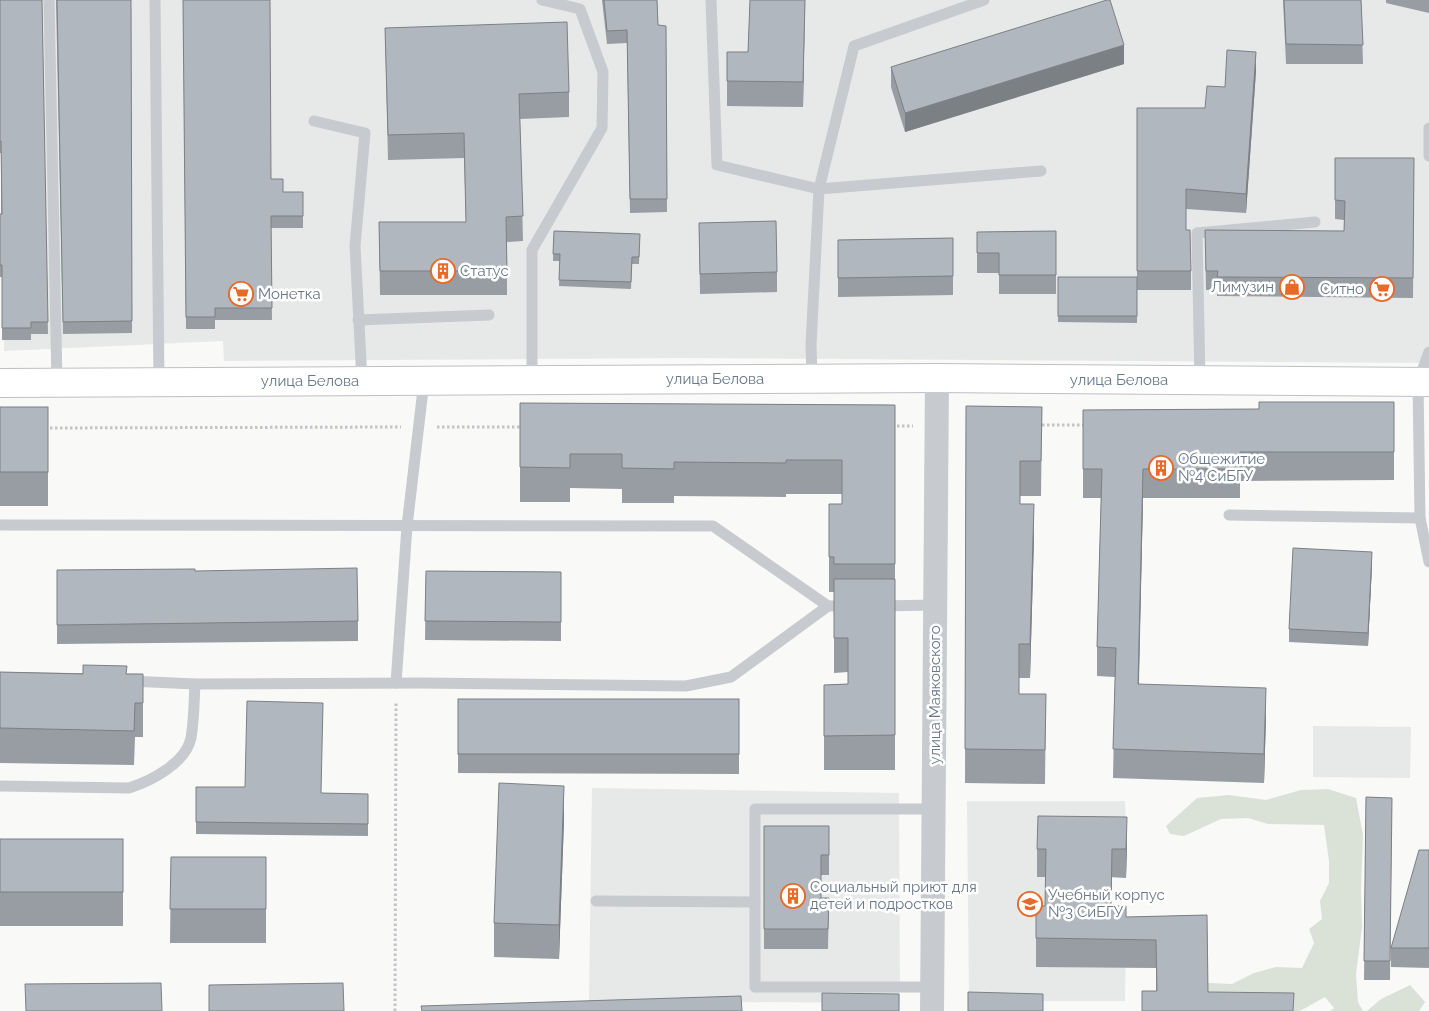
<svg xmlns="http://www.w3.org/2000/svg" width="1429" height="1011" font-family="Raleway,sans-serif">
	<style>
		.built { fill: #e7e8e8 }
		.green { fill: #dae2d8 }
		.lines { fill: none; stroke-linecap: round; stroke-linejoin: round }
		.secondary-casing { stroke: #bcc0c5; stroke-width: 30 }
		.path { stroke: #c3c4c7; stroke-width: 3; stroke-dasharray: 2.5 2.5; stroke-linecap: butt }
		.service { stroke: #c7cace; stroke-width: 11 }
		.minor { stroke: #c7cace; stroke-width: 24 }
		.secondary { stroke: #fff; stroke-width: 28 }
		.wall { fill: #979da3 }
		.shaded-wall { fill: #7b8085 }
		.building { fill: #b0b7be; stroke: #7b8085 }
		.labels { text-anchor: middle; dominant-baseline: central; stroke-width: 5; stroke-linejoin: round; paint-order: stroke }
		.poi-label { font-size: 15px; fill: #687789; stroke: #fff; text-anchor: start }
		.street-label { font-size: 15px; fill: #687789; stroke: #fff }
	</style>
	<rect width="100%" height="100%" fill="#f9f9f7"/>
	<!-- built -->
	<g class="built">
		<polygon points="7,0 1429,0 1429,363 682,358 224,361 223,341 4,351"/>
		<polygon points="1313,726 1411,727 1410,778 1313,777"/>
		<polygon points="592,788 899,793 900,1003 589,1001"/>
		<polygon points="967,801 1125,801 1127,845 1126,878 1112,878 1111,933 1126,934 1125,1001 969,1001"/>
	</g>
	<!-- green -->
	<g class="green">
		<polygon points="1328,789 1356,798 1363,835 1361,890 1362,927 1356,974 1358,1002 1363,1011 1330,1011 1334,1008 1325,997 1300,1011 1230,1011 1204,1000 1208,983 1232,984 1254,973 1276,967 1302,968 1314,943 1309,929 1322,919 1320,901 1329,883 1329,861 1324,825 1268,824 1248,818 1221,819 1184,836 1170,834 1166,826 1197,798 1229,795 1266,800 1301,790"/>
		<polygon points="1410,985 1425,1002 1419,1011 1367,1011 1381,999"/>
	</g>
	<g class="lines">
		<defs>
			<polyline id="secondary" points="0,383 937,378 1429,382"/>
		</defs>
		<!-- secondary casing -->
		<use href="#secondary" class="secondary-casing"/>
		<!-- path -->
		<g class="path">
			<polyline points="1037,425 1086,425"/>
			<polyline points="892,426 913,426"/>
			<polyline points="437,427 523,427"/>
			<polyline points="45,428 401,427"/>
			<polyline points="395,1011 396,702"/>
		</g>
		<!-- service -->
		<g class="service">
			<polyline points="49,0 57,383"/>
			<polyline points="155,0 159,382"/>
			<polyline points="711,0 717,165 819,189 1041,171"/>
			<polyline points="314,121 365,133 355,246 362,381"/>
			<polyline points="1429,128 1429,156"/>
			<polyline points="358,320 489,315"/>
			<polyline points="1429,352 1418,382 1420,518 1429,562"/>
			<polyline points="812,379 811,345 819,189 854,46 984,0"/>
			<polyline points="532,380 532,250 602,128 603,72 580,9 542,0"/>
			<polyline points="1200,380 1197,233 1315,222"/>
			<polyline points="1229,515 1420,518"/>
			<polyline points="0,525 713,526 828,606"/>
			<polyline points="880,606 935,605"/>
			<polyline points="129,681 195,684 420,683 686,686 731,677 828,606 849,606"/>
			<polyline points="396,683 407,526 424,381"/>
			<path d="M0,786L129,788C151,781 186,763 191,738C194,721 194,702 195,684"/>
			<polyline points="596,901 755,902"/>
			<polyline points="933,987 755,987 755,809 934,809"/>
		</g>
		<!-- minor -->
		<polyline class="minor" points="932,1011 937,378"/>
		<!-- secondary -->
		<use href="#secondary" class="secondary"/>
	</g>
	<!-- wall -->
	<g class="wall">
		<polygon points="0,0 42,0 48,334 31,334 31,340 2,340 2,277 0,277 0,214 1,214 1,153 0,153"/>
		<polygon points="56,0 131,0 132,333 63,334"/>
		<polygon points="183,0 271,179 283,192 303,192 303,228 271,228 272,320 215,320 215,329 186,329"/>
		<polygon points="602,0 657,0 658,25 666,26 667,212 630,213 627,43 607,44"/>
		<polygon points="750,0 805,0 803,107 727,106 727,81 748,52"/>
		<polygon points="1283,0 1361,0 1363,64 1286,64"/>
		<polygon points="1386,0 1429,0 1429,13 1386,3"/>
		<polygon points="385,28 569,92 569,117 520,119 523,241 507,242 507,295 380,295 379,222 466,222 464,158 388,160"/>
		<polygon points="1124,64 905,132 891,87 891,67"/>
		<polygon points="1256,71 1246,213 1186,209 1186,230 1191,271 1191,290 1137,290 1137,108 1205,108 1225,87"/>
		<polygon points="1335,158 1414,158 1413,298 1217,296 1217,290 1206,290 1205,230 1344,231 1344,220 1335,219"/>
		<polygon points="699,223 777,272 777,292 700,294"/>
		<polygon points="554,231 640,234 639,264 632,264 631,289 559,286 560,261 553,261"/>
		<polygon points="1056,231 1056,294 999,294 999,273 977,273 977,232"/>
		<polygon points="953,238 953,295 838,297 838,240"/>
		<polygon points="1058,277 1137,277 1137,323 1058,322"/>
		<polygon points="1394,402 1394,480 1240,481 1240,498 1143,498 1139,684 1266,716 1264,783 1113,778 1115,677 1097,676 1097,647 1101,498 1083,498 1083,410 1259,409"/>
		<polygon points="520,403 895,405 895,770 824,770 824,685 848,684 848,672 834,673 834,592 829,592 829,504 842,504 842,494 786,494 786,497 674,496 674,503 622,503 622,489 570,488 570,502 520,502"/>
		<polygon points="966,406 1042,407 1041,496 1020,496 1020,504 1034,538 1030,678 1019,678 1019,694 1046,694 1045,784 965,783"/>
		<rect x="0" y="407" width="48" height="99"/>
		<polygon points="1372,565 1368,646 1289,642 1289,629"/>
		<polygon points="57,570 195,571 358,621 358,641 57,644"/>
		<polygon points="426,571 561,572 561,641 425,640"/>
		<polygon points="0,672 143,674 143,737 135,737 134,765 0,763"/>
		<polygon points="458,699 739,699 739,774 458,773"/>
		<polygon points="196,787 321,793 368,794 368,836 196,834"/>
		<polygon points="1366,797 1392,798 1390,980 1364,980"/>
		<polygon points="564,820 559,959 494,957 494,923"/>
		<polygon points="764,826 829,826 829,875 821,875 821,898 829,898 828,949 764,949"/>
		<rect x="0" y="839" width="123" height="87"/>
		<polygon points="1127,845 1126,878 1112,877 1111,906 1126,917 1207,915 1208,992 1156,991 1156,968 1036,967 1036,906 1045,906 1046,877 1037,877 1037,849"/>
		<polygon points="1429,850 1429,968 1391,967 1391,948"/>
		<polygon points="171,857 266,857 266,943 170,943"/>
	</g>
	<!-- shaded-wall -->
	<g class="shaded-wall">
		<polygon points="805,0 803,107 803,82"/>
		<polygon points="1124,45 1124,64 905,132 905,113"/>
		<polygon points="1256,52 1256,71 1246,213 1246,194"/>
		<polygon points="1143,469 1143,498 1138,713 1138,684"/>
		<polygon points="1034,504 1034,538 1030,678 1030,644"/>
		<polygon points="1372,552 1372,565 1368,646 1368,633"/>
		<polygon points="1266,688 1266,716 1264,783 1264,754"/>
		<polygon points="564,786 564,820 559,959 559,925"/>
		<polygon points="1127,817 1127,845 1126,878 1126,849"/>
	</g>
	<!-- building -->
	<g class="building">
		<polygon points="0,0 42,0 48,322 31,322 31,328 2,328 2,265 0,265 0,214 2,214 1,141 0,141"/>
		<polygon points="57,0 131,0 132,321 63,322"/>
		<polygon points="183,0 270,0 271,179 283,179 283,192 303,192 303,216 271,216 272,308 215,308 215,317 186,317"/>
		<polygon points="604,0 657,0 658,25 666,26 667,199 630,199 627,30 607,31"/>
		<polygon points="750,0 805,0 803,82 727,81 727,52 748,52"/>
		<polygon points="1107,0 1110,0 1124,45 905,113 891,67"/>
		<polygon points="1284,0 1361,0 1363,45 1286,44"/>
		<polygon points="567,22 569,92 519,94 523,216 506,217 507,271 380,271 379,222 466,222 464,133 388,135 385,28"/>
		<polygon points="1227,50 1256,52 1246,194 1186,189 1186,230 1190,230 1191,271 1137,271 1137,108 1205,108 1207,86 1225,87"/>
		<polygon points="1335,158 1414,158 1413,278 1217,277 1218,271 1206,271 1205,230 1344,231 1345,201 1335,200"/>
		<polygon points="776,221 777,272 700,274 699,223"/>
		<polygon points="554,231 640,234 639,257 632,257 631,282 559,280 560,254 553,254"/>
		<polygon points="1056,231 1056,275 999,275 999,253 977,253 977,232"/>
		<polygon points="953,238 953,276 838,278 838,240"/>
		<rect x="1058" y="277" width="79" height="39"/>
		<polygon points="1259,402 1394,402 1394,452 1240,452 1240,469 1143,469 1138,684 1266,688 1264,754 1113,749 1116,648 1097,647 1102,469 1083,469 1083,410 1259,409"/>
		<polygon points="520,403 895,405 895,564 834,564 834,557 829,557 829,504 842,504 842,460 786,460 786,463 674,462 674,469 622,468 622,454 570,454 570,468 520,467"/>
		<polygon points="966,406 1042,407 1041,461 1020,461 1020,504 1034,504 1030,644 1019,644 1019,694 1046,694 1045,750 965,749"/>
		<rect x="0" y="407" width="48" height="65"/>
		<polygon points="1293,548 1372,552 1368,633 1289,629"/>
		<polygon points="357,568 358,621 57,625 57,570 195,569 195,571"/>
		<polygon points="426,571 561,572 561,622 425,621"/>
		<polygon points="834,579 895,579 895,735 824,736 824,685 848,684 848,638 834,638"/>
		<polygon points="83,665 127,666 126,674 143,674 143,703 135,703 134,731 0,728 0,672 83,674"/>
		<rect x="458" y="699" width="281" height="55"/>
		<polygon points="247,701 323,703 321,793 368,794 368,824 196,822 196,787 245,787"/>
		<polygon points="499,783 564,786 559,925 494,923"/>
		<polygon points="1366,797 1392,798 1390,961 1364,961"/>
		<polygon points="1038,816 1127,817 1126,849 1112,849 1111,906 1126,906 1126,917 1207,915 1208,992 1294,993 1293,1011 1142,1011 1142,991 1157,991 1156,940 1036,938 1036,906 1045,906 1046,849 1037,849"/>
		<polygon points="764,826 829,826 829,855 821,855 821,898 829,898 828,929 764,929"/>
		<rect x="0" y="839" width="123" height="53"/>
		<polygon points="1419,850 1429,850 1429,948 1391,948"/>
		<polygon points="171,857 266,857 266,909 170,909"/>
		<polygon points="161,983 162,1011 26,1011 25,984"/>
		<polygon points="343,983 344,1011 209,1011 209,985"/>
		<polygon points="968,992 1043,994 1043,1011 968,1011"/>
		<polygon points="822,993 899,994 899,1011 822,1011"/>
		<polygon points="741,996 742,1011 422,1011 421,1006"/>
	</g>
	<!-- icons -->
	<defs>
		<symbol id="building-ring" viewBox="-11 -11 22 22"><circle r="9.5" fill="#fff" stroke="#e96928" stroke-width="1.5"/><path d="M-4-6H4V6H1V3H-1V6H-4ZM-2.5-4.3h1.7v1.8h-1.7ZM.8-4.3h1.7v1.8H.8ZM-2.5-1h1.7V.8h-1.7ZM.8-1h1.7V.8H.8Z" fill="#e96928"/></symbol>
		<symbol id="shop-ring" viewBox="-11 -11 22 22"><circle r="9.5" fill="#fff" stroke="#e96928" stroke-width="1.5"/><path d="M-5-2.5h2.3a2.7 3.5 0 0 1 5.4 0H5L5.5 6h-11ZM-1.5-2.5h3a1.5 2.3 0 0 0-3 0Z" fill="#e96928"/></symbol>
		<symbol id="supermarket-ring" viewBox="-11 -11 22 22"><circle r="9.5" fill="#fff" stroke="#e96928" stroke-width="1.5"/><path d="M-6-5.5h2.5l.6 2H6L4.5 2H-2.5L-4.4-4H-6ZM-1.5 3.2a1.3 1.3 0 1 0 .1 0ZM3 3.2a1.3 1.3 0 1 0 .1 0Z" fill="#e96928"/></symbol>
		<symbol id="university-ring" viewBox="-11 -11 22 22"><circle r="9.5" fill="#fff" stroke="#e96928" stroke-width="1.5"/><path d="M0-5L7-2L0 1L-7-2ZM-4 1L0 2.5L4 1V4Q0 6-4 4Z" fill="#e96928"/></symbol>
	</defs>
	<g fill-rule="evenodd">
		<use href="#building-ring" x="429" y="257" width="28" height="28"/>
		<use href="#shop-ring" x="1278" y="273" width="28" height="28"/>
		<use href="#supermarket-ring" x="1368" y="275" width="28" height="28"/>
		<use href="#supermarket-ring" x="227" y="280" width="28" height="28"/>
		<use href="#building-ring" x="1147" y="454" width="28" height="28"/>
		<use href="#building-ring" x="779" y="882" width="28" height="28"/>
		<use href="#university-ring" x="1016" y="890" width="28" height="28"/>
	</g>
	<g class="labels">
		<!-- poi labels -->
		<g class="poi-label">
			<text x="460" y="271">Статус</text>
			<text x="1274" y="287" text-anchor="end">Лимузин</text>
			<text x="1364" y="289" text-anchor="end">Ситно</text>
			<text x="258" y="294">Монетка</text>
			<text x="1178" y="459">Общежитие<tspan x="1178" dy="17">№4 СиБГУ</tspan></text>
			<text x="810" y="887">Социальный приют для<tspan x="810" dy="17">детей и подростков</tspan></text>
			<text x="1048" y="895">Учебный корпус<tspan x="1048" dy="17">№3 СиБГУ</tspan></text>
		</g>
		<!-- street labels -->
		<g class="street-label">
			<text x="715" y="379">улица Белова</text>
			<text x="1119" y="380">улица Белова</text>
			<text x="310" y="381">улица Белова</text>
			<text transform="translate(935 695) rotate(-90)">улица Маяковского</text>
		</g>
	</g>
</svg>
